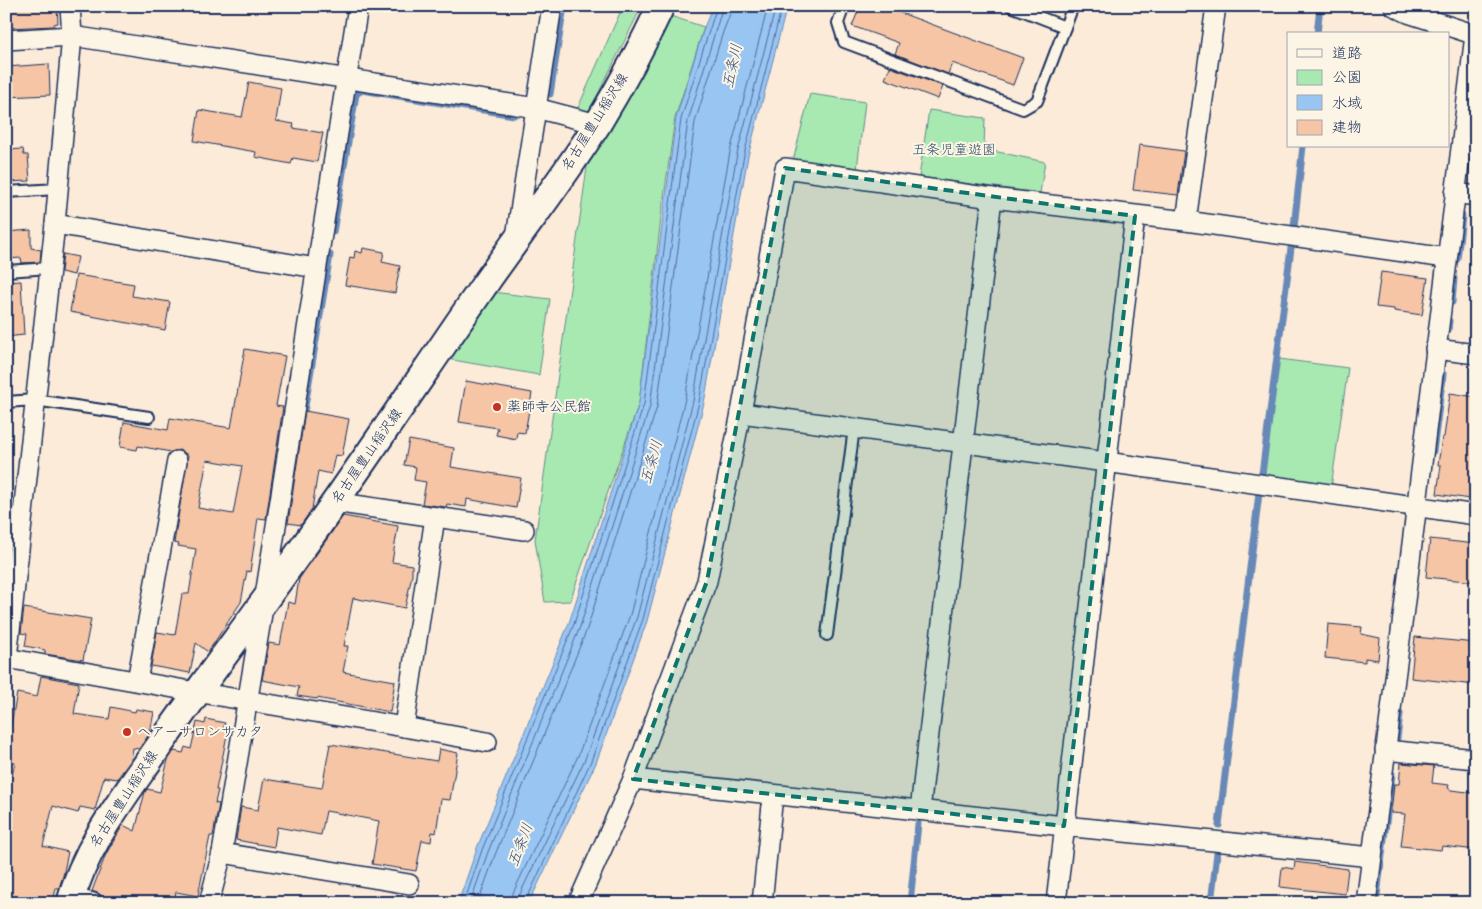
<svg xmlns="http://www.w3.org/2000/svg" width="1482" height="909" font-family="Kalam,'Klee One',sans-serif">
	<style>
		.green { fill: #a8e9b2; stroke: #628c88 }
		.water { fill: #99c5f3; stroke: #6789b7 }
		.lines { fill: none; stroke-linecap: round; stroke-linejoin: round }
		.shore { stroke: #4d6b9a; stroke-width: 1 }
		.stream { stroke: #6789b7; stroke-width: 7 }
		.building { fill: #f5c5a5; stroke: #1b2f5e; fill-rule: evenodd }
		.service-casing { stroke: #1b2f5e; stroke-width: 14 }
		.minor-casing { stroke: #1b2f5e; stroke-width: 22 }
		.secondary-casing { stroke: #1b2f5e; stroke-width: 30 }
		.service { stroke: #fcf5e5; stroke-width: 10 }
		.minor { stroke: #fcf5e5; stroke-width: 19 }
		.secondary { stroke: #fcf5e5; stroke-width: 26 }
		.marked { fill: #0f766e; fill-opacity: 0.2; stroke: #0f766e; stroke-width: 4; stroke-dasharray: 10 6; stroke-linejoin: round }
		.poi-dot { fill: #c8321e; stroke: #fcf5e5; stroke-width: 2 }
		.labels { text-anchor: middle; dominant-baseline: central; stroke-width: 4; stroke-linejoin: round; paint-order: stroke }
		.street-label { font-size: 14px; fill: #1b2f5e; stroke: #fcf5e5 }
		.park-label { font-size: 14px; fill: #37546f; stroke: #fcf5e5 }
		.poi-label { font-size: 14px; fill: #1b2f5e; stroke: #fcf5e5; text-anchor: start }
		.water-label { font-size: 15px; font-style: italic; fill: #3a5483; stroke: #fcf5e5 }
	</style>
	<rect width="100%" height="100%" fill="#fbebd8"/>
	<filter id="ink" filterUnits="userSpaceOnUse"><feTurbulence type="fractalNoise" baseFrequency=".02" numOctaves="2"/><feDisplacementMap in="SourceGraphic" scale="10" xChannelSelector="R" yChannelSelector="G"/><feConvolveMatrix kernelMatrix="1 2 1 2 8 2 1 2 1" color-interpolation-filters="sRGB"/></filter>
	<g filter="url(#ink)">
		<!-- green -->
		<g class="green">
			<polygon points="623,6 642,6 589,112 577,110"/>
			<polygon points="667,15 704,27 675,118 661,218 639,403 570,601 545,602 535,540 588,160"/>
			<polygon points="810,94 865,102 857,169 793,161"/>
			<polygon points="929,110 985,118 984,149 1045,162 1040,193 919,177"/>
			<polygon points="492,292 550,299 539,375 447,359"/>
			<polygon points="1279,359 1348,368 1331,488 1264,478"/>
		</g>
		<!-- water -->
		<polygon class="water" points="713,6 787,6 748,156 704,403 647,621 596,763 529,903 458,903 477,848 569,623 639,403 676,118 705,25"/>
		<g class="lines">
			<!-- shore -->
			<g class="shore">
				<polyline points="464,903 482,850 574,624 644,404 681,119 717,6"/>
				<polyline points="470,903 488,852 580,627 650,406 688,121 723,6"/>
				<polyline points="478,903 495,855 587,629 657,407 695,122 723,32 730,14 731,6"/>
				<polyline points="511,903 513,893 578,756 630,615 685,399 730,152 768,6"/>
				<polyline points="518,903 519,896 585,759 637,617 693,401 737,154 776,6"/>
				<polyline points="525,903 591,761 643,619 699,402 744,155 782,6"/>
			</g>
			<!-- stream -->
			<g class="stream">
				<polyline points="1317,34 1320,6"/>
				<polyline points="550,94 564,6"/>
				<polyline points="1468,161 1476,108"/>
				<polyline points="1294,227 1303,146"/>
				<polyline points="333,232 356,94 362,90 514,115"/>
				<polyline points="1457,259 1462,216"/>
				<polyline points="1452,302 1454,279"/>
				<polyline points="1448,330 1449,321"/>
				<polyline points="300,436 330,255"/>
				<polyline points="1433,451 1443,374"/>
				<polyline points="1262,474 1291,248"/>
				<polyline points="1397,738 1400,714"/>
				<polyline points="1219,825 1259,493"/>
				<polyline points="910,903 918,824"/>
				<polyline points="1211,903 1217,853"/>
				<polyline points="1376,903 1392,774"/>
			</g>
		</g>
		<!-- building -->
		<g class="building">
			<polygon points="6,6 57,6 58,23 54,24 54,26 7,28"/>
			<polygon points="869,6 882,6 1023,58 1013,85 952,63 948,74 895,54 899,43 852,26 859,9 867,11"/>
			<polygon points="49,64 50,95 6,97 6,67"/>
			<polygon points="890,67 943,86 938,99 885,79"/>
			<polygon points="249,82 281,88 276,121 294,124 293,128 323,133 317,162 293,158 291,164 255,157 256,152 194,141 199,110 242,117"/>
			<polygon points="1139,145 1184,151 1178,195 1133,190"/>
			<polygon points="23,149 24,155 28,155 30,181 6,182 6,150"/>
			<polygon points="31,230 31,248 41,250 40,262 22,263 21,258 6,259 6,232"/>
			<polygon points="363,248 384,252 382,262 400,266 395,293 345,285 350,257 354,258 355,251 362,253"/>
			<polygon points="63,254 78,257 74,275 61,272"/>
			<polygon points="1381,272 1428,278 1422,315 1394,311 1394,309 1376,307"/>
			<polygon points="76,275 134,284 132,296 170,302 165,330 70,312"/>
			<polygon points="21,281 24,335 6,337 6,282"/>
			<path d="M245,349L285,356L276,406L283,407L266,519L258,518L250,572L247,571L241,602L208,652L196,643L190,673L151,666L157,632L175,635L182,594H189L196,549L178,546L179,544L174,543L188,455L179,450L171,452L138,446L137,450L120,447L124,422L168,430L170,418L231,428ZM207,460L242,466L233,514L198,508Z"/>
			<polygon points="466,381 532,393 525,433 517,432 516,439 496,435 498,428 459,422"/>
			<polygon points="1450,393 1476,397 1476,500 1437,494 1441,465 1438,465 1442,437 1444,437"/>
			<polygon points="305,411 349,419 342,456 335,455 331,474 318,471 312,509 301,525 288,523"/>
			<polygon points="409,440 454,448 451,467 521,478 516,508 467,499 466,507 447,504 446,507 422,504 426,482 414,480 416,467 404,465"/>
			<polygon points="343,516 398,526 392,562 412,565 412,575 405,608 353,598 344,646 348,646 343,672 395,681 390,712 317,698 317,699 297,696 299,687 262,680 269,643 280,645 288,602 295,604 299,579"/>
			<polygon points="1430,539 1476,544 1476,582 1426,577"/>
			<polygon points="24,608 91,619 83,660 45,654 45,650 25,646 27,634 21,633"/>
			<polygon points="1328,624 1362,627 1361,634 1380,638 1378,660 1365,658 1365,662 1325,658"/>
			<polygon points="1415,637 1476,643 1476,685 1411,678"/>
			<polygon points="41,676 79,683 74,714 109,719 111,707 135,712 136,709 154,712 150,733 139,749 133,748 131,760 117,779 104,777 95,810 80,807 78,813 53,806 43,846 68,852 63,876 59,888 56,888 53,903 6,903 6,799 15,763 6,761 6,751 17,693 37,697"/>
			<polygon points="206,719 225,723 223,729 228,730 216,790 218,790 215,803 219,804 213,836 210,836 198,896 176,892 174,903 110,903 104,901 100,894 92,891 106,854 123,825 135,831 145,792 147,789 160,792 168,760 174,751 183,753 185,747 191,749 197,722 205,724"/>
			<polygon points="330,744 437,761 439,749 458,753 450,800 441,799 436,833 432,832 431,842 422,840 416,871 372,864 379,821 326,811 321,835 277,827 274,847 236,840 241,807 258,810 264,779 322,788"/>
			<polygon points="1401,763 1434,766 1432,783 1449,785 1448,788 1451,790 1476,793 1476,850 1442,846 1441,850 1401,846 1405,814 1391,813 1394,784 1399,784"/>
			<polygon points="1295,862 1348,869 1345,894 1280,887 1282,867 1294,869"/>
		</g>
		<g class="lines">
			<defs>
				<g id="service">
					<polyline points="844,6 838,23 844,42 1023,109 1037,101 1073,6"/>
					<polyline points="1011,6 1065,27"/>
					<polyline points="6,192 58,189"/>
					<polyline points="6,271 50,268"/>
					<polyline points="6,402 35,400 149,417"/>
					<polyline points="827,635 854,428"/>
				</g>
				<g id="minor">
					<polyline points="1394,6 1408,13 1476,35"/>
					<polyline points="6,40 72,36 536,108 597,124"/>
					<polyline points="1455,193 1476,196"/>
					<polyline points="1186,221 1216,6"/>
					<polyline points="55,224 316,268"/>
					<polyline points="516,237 552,6"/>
					<polyline points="1435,349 1476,354"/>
					<polyline points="741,413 1106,462 1476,515"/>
					<polyline points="334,502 524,530"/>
					<polyline points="6,658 196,692 404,727 487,742"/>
					<polyline points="7,658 55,224 72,36 70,6"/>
					<polyline points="137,681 177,461"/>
					<polyline points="404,727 435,517"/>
					<polyline points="1385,750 1476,759"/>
					<polyline points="633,779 1064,826 1372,857"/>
					<polyline points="920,810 992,198"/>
					<polyline points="222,853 409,884"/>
					<polyline points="71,898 93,903"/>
					<polyline points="209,903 222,853 264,602 358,6"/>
					<polyline points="578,903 633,779 707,581 741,413 785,168 992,198 1186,221 1446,258"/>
					<polyline points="762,903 773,795"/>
					<polyline points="1056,903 1135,216"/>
					<path d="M1366,903C1405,614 1438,324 1475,35"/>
				</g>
				<path id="secondary" d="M70,903C84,850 117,806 148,762C185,708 224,656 262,604C339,500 411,391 485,284C522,231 562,180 597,125C620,87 642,47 661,6"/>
			</defs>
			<!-- service casing -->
			<use href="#service" class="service-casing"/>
			<!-- minor casing -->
			<use href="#minor" class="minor-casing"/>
			<!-- secondary casing -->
			<use href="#secondary" class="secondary-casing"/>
			<!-- service -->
			<use href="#service" class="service"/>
			<!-- minor -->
			<use href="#minor" class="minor"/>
			<!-- secondary -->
			<use href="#secondary" class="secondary"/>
		</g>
	</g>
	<!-- marked area -->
	<path class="marked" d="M785,168L1135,216L1064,826L633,779L707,581Z"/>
	<!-- markers -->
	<g class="poi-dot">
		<circle cx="497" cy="407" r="5"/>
		<circle cx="127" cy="732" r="5"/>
	</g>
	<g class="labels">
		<!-- street labels -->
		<g class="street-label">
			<text transform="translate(595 122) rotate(-58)">名古屋豊山稲沢線</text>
			<text transform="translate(367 456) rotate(-55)">名古屋豊山稲沢線</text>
			<text transform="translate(124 799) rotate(-57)">名古屋豊山稲沢線</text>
		</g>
		<!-- park labels -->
		<g class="park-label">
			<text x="954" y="150">五条児童遊園</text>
		</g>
		<!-- poi labels -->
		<g class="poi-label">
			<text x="507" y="407">薬師寺公民館</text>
			<text x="137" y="732">ヘアーサロンサカタ</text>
		</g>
		<!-- water labels -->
		<g class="water-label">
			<text transform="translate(733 66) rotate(-78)">五条川</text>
			<text transform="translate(652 462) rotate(-74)">五条川</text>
			<text transform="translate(521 845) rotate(-69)">五条川</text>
		</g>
	</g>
	<!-- margin -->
	<rect width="1482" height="909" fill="none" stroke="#fcf5e5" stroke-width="25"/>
	<rect x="12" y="12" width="1457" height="884" fill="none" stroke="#1b2f5e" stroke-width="2" filter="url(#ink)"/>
	<!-- legend -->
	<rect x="1287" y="32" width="162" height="115" fill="#fcf5e5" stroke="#a2a6af"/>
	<rect x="1297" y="49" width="25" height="8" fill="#fcf5e5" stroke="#a2a6af"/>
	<text x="1332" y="58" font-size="15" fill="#1b2f5e">道路</text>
	<rect x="1297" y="70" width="25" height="15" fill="#a8e9b2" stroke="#a2a6af"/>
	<text x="1332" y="82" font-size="15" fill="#1b2f5e">公園</text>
	<rect x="1297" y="95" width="25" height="15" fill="#99c5f3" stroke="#a2a6af"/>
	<text x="1332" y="108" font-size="15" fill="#1b2f5e">水域</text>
	<rect x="1297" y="120" width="25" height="15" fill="#f5c5a5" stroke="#a2a6af"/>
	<text x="1332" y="132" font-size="15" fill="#1b2f5e">建物</text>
</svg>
